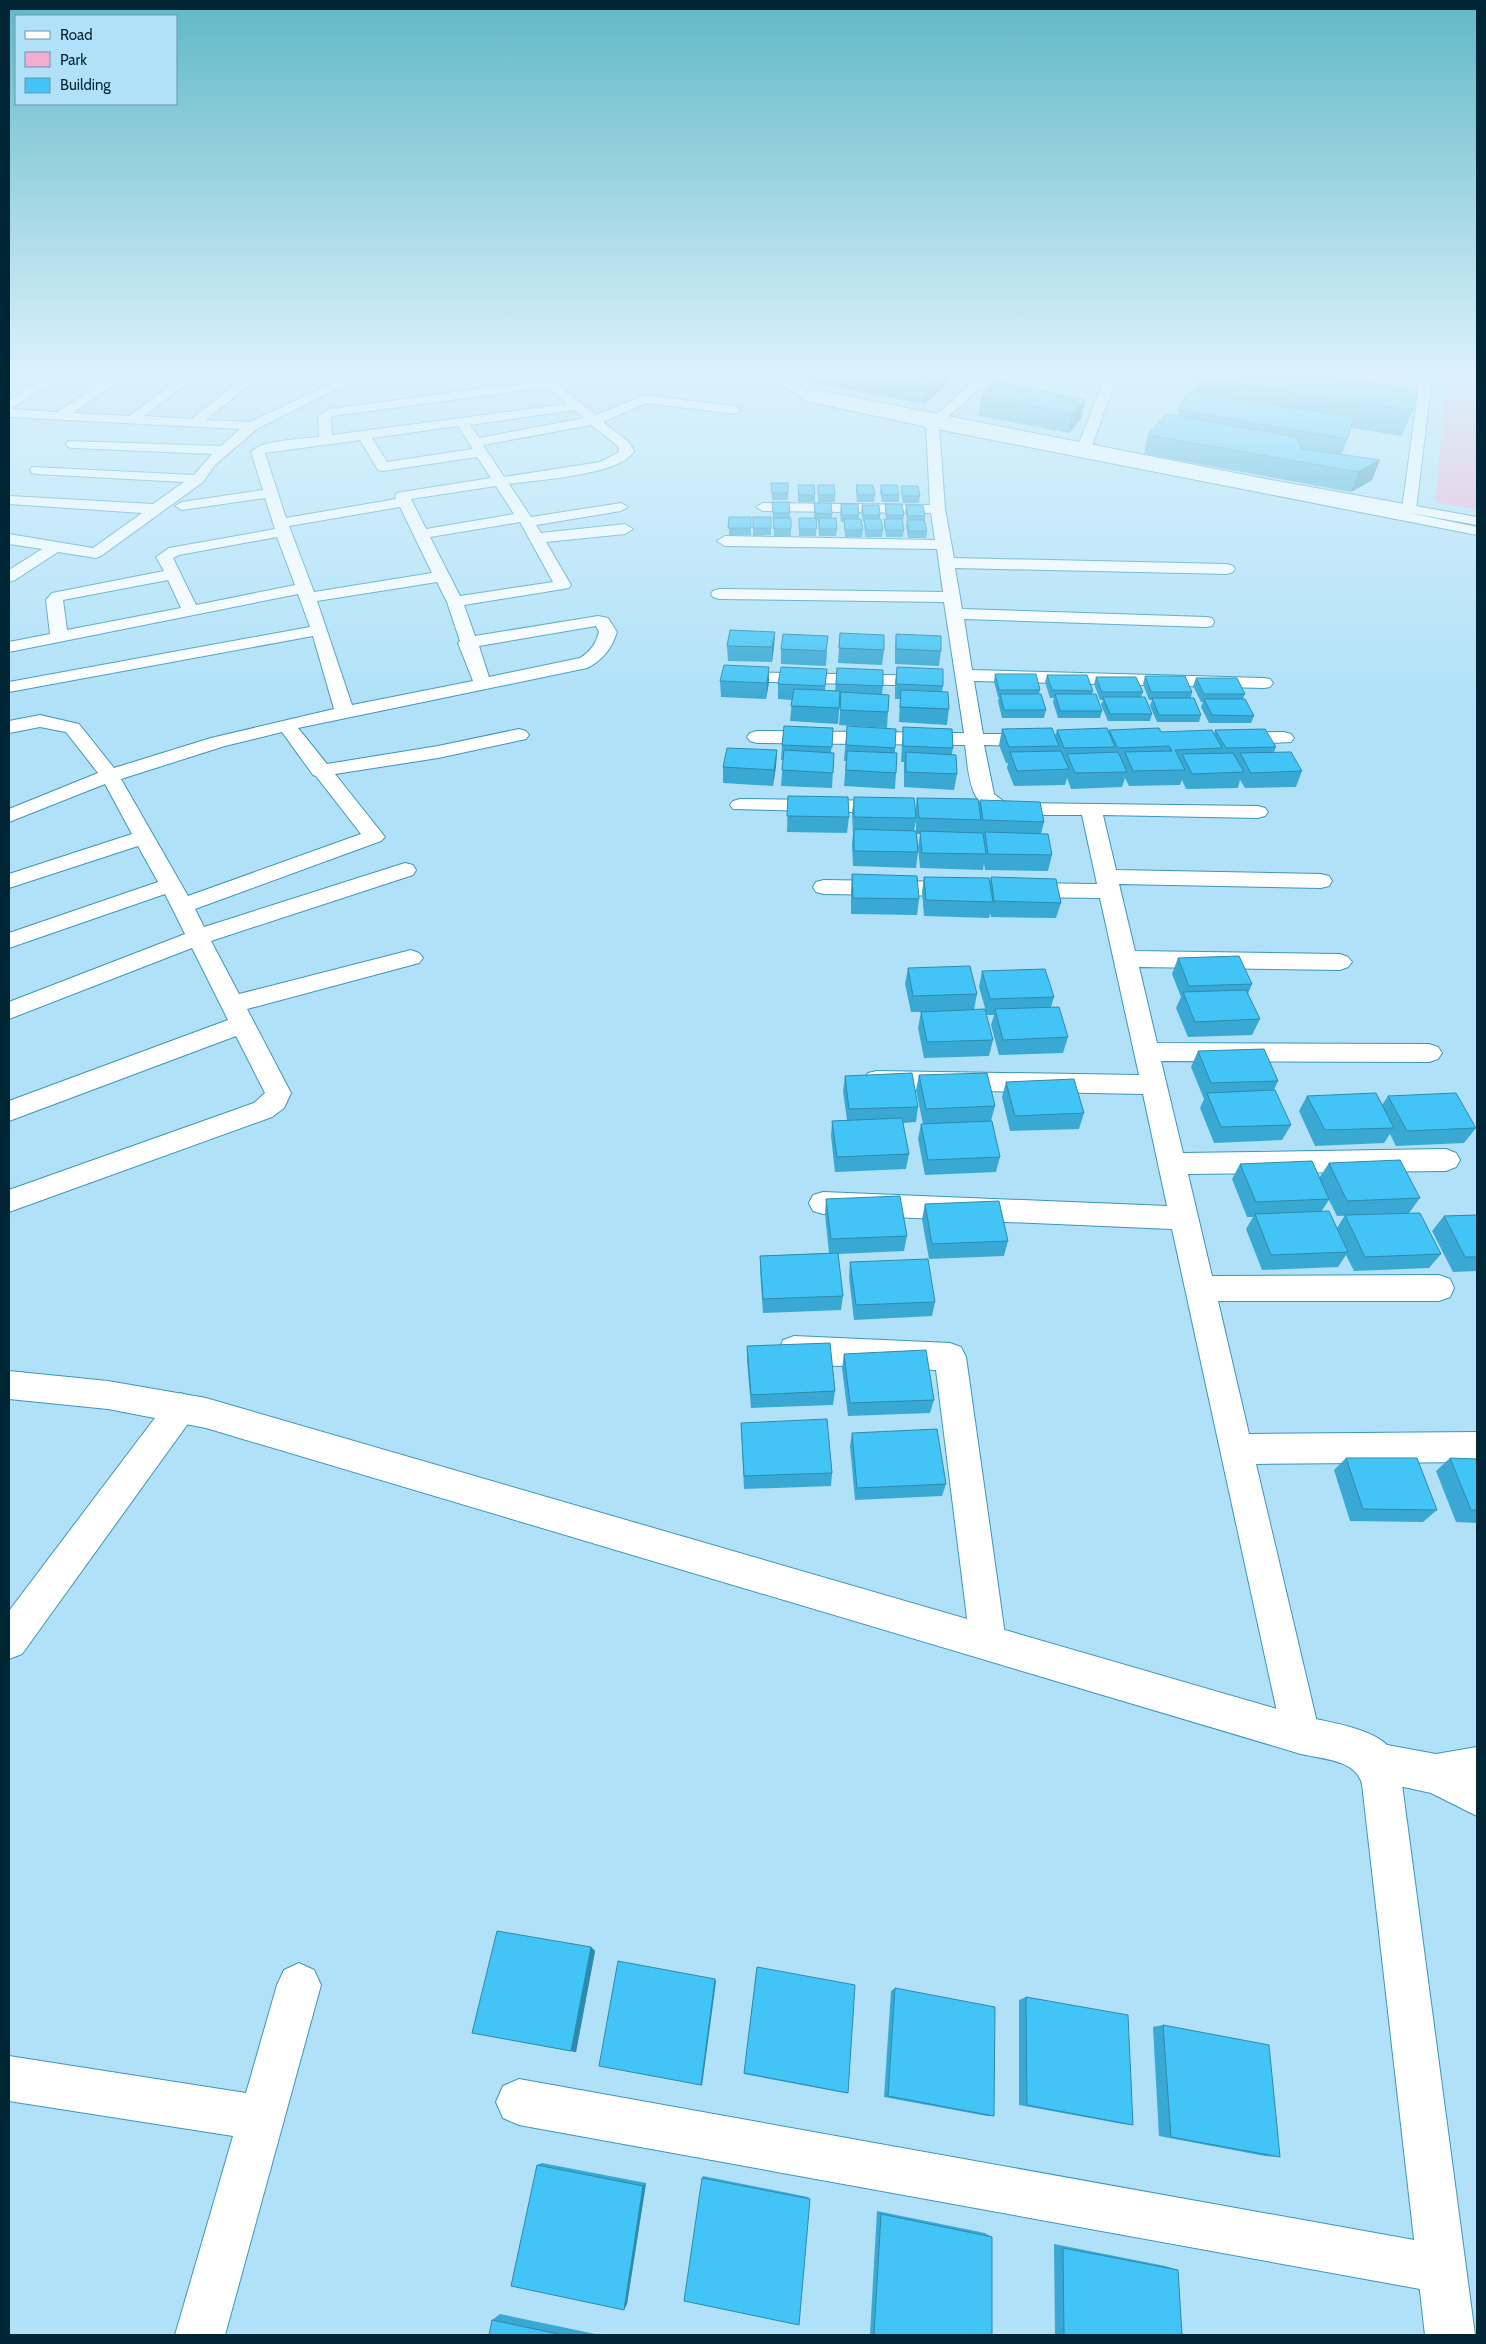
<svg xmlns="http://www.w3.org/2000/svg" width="1486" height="2344" font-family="Cabin,sans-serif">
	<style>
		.green { fill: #f3add0 }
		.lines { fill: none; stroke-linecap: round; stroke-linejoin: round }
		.street-casing { stroke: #3c96ba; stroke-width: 2 }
		.secondary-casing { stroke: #3c96ba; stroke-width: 2 }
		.street { fill: #fff; fill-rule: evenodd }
		.secondary { fill: #fff; fill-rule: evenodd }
		.wall { fill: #39a9d4; fill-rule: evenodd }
		.shaded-wall { fill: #2e8aac }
		.building { fill: #42c5f6; stroke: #2e8aac }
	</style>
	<rect width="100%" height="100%" fill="#b0e1f8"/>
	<!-- green -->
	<g class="green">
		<polygon points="1227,377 1402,377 1398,401"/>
		<polygon points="1447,377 1477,377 1477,510 1435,502"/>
	</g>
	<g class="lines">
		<defs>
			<g id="street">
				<polygon points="45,377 60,377 11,409 57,412 110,377 125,377 73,413 129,416 182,377 196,377 144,416 191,419 245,377 259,377 206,420 250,422 340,379 344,378 350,382 257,429 215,465 203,482 101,556 96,558 58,552 15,580 9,582 9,570 42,549 9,544 9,534 93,548 142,513 9,504 9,496 153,504 184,482 37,474 32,473 30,470 32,467 194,475 212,454 73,448 68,447 66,444 68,441 221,446 240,429 9,417 9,401"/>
				<path d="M541,377H554L568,393L596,415L645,395L735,406L741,410L735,414L646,403L603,422L628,441L634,451C622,475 536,480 509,484L531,517L621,503L628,507L621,511L536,525L541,533L625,524L633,529L625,534L546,542L571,585L569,588L464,605L475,636L598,616L608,618L617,632C612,648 602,661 587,668L298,728L327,764L438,746L519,729L526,731L529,735L526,739L438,758L335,774L385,837L381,841L195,909L204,927L405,863L413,865L416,870L413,875L211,941L239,994L411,950L419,953L423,958L419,963L247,1009L291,1093L284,1108L272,1117L9,1212V1190L254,1103L265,1093L236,1036L9,1121V1101L228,1020L192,948L9,1019V1002L185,934L165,894L9,948V933L158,882L138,846L9,888V874L132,834L105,784L9,822V809L98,773L66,732L40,727L9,733V721L40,715L79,724L114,768L211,738L334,709L313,636L9,692V682L310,627L298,594L9,652V642L50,634L46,600L52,593L164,571L156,557L169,548L275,529L265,498L182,510L175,506L182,502L263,490L251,452C260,440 303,439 319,437L318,416L330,409L544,380ZM549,387L566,404L332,435L331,418L333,416ZM574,410L584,418L479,438L470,425ZM591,425L618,446L619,452L600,462L504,477L483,445ZM458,426L473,449L387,462L372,438ZM360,440L378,470L383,471L477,457L491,478L402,492L397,493L395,496L396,499L286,518L265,453ZM496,486L514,514L426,529L411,499ZM400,507L432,573L314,592L289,526ZM520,522L553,582L460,596L430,537ZM277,537L295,585L196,605L173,558L179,555ZM168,580L181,608L67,630L63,600ZM437,582L447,602L460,641L458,643L473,681L352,705L317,601ZM596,626L599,632C596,644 590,652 580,658L489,677L479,646ZM282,732L313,775L316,776L361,834L188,896L121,779L225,746Z"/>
				<polygon points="768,377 784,377 813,395 811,398 803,398"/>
				<path d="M978,377H992L939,425L945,509L954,558L1227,564L1233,566L1235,569L1233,572L1227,574L955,568L962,609L1206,617L1212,618L1214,622L1212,626L1206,627L964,619L972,670L1264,678L1270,679L1273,683L1270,687L1264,688L974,681L983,734H1038L1045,736L1048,740L1045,744L1038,746L984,745L994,794L1006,803L1258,806L1265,808L1268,812L1265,816L1258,818L1103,815L1116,870L1321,874L1329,876L1332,881L1329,886L1321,888L1119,884L1135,951L1340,954L1348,957L1352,962L1348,967L1340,970L1139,967L1157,1043L1429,1044L1438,1047L1442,1053L1438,1059L1429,1062L1161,1061L1183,1153L1446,1149L1456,1153L1460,1160L1456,1167L1446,1171L1188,1174L1212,1276L1439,1275L1450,1279L1454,1288L1450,1297L1439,1301H1218L1249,1434L1477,1432V1462L1256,1464L1320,1735L1315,1749L1301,1754L1287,1749L1282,1735L1172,1229L823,1214L813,1211L809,1203L813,1195L823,1192L1167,1206L1143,1094L877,1089L868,1087L864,1080L868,1073L877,1071L1139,1075L1100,898L1020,897L1012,895L1009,890L1012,885L1020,883L1097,884L1082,815H1001C968,807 969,773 965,745L757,743L750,741L747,737L750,733L757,731L964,733L944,602L719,599L713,597L711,594L713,591L719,589L943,592L937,549L725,546L717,541L725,536L935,540L931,513L763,511L756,507L763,503L930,505L926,424Z"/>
				<polygon points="1105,377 1117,377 1091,448 1089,451 1079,451 1077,448"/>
				<polygon points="1420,377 1432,377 1416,509 1409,513 1402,509"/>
				<polygon points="737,672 933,676 939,677 942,681 939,685 933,686 731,681 728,677 731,673"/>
				<polygon points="1284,732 1291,734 1294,738 1291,742 1234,745 1227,743 1224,739 1227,735 1234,733"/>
				<polygon points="740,799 891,801 898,803 901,807 898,811 891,813 733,809 730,805 733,801"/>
				<polygon points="824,880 959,882 967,884 970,889 967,894 959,896 824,894 816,892 813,887 816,882"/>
				<polygon points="794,1336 950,1343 961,1347 966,1357 1006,1642 1001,1655 988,1660 975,1655 970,1642 936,1370 794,1364 783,1360 779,1350 783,1340"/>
				<polygon points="181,1393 192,1398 197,1408 192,1418 22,1654 9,1659 9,1611 170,1398"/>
				<polygon points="1376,1743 1436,1754 1477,1747 1477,1816 1431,1793 1376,1781 1362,1776 1357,1762 1362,1748"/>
				<polygon points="299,1963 314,1970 321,1985 225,2335 175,2335 233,2136 9,2101 9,2056 246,2093 277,1985 284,1970"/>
				<polygon points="519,2079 1442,2245 1459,2252 1466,2269 1459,2286 1442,2293 519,2125 503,2118 496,2102 503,2086"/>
			</g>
			<g id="secondary">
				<polygon points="816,390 1266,479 1477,517 1477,525 1405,512 1477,527 1477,535 932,428 806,401 800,397 802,394"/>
				<path d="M9,1371L108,1381L206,1398L1301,1716C1324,1721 1379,1729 1391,1750C1396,1761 1399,1773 1402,1784L1475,2335H1425L1362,1784C1356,1760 1323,1759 1301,1754L206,1428L108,1409L9,1399Z"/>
			</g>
		</defs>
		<!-- street casing -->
		<use href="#street" class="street-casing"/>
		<!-- secondary casing -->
		<use href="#secondary" class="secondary-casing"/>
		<!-- street -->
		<use href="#street" class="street"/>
		<!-- secondary -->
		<use href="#secondary" class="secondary"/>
	</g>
	<!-- wall -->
	<g class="wall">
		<polygon points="806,377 948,377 947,385 924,404 806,382"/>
		<polygon points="1198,377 1412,411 1402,436 1351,428 1342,454 1380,460 1372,480 1351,492 1144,454 1148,435 1178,416 1179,410 1194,393"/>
		<polygon points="981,397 1085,400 1081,419 1069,433 979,416"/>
		<polygon points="771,483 788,493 788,500 772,500"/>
		<polygon points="798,485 815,495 815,502 798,502"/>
		<polygon points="818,485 835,495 835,502 818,502"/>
		<polygon points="856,485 875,495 874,502 857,502 856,491"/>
		<polygon points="881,485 899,495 899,502 882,502 880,492"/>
		<polygon points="901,486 920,496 919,503 903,503 901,492"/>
		<polygon points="772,502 790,513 790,518 791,529 791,536 774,536"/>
		<polygon points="814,503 832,514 832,518 837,529 836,536 819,536 818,521 816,521 816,536 799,536 799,518 814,518"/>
		<polygon points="841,504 859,515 859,519 863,530 862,537 845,537 844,522 841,522 840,511"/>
		<polygon points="885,504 904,515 903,522 902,522 904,530 903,537 886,537 884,526 884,519 886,519 885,511"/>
		<polygon points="862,505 880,515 880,519 883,530 882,537 865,537 864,522 863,522 861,512"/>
		<polygon points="906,505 925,516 925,522 927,531 926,538 908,538 906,527 907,520 905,512"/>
		<rect x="729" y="517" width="22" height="18"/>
		<polygon points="753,517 771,517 771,535 753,536"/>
		<polygon points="775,632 774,647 772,662 728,661 727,646"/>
		<polygon points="840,633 884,650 882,665 838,663"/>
		<polygon points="896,634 941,651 939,666 895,664 895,649"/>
		<polygon points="781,649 827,651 826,666 781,664"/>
		<polygon points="769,667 769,682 766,699 721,697 720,681"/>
		<polygon points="897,667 943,686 942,692 949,709 947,725 899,722 900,699 895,699 895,682"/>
		<polygon points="837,668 883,686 882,694 888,712 887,728 839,725 841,700 840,700 838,724 790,721 792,700 778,699 778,684 827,669 825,690 835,691"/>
		<polygon points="995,674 1040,690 1039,694 1046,710 1044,718 1002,718 998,701 999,697 998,697 994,682"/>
		<polygon points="1047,675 1093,691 1092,694 1102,711 1100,718 1058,718 1053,702 1054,698 1050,698 1045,682"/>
		<polygon points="1145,676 1192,692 1191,698 1201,715 1199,722 1157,722 1150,706 1152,700 1149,700 1143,684"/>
		<polygon points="1096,677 1143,692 1141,697 1152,714 1150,721 1108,721 1101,705 1103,700 1100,700 1094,684"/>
		<polygon points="1196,678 1245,694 1243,699 1254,716 1251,723 1209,723 1201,707 1203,702 1201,702 1193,686"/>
		<polygon points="847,726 895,748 895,753 896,773 895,789 844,786 846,761 844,761"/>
		<polygon points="903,727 953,748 952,754 957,774 954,790 904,787 904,762 901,762 902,743"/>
		<polygon points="833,728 831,753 834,753 832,788 781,786 783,760 781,760 782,745"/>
		<polygon points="1002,729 1055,736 1057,730 1109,733 1109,730 1214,734 1215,730 1276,747 1274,752 1302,771 1296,787 1245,788 1240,780 1238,788 1186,789 1182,780 1180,785 1129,786 1125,778 1122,787 1071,789 1067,778 1065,785 1014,786 1007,768 1008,763 1006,763 999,745"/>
		<polygon points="777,750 776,766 773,786 723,783 723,767"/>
		<polygon points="788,796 849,817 847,833 787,832"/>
		<path d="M854,797L915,811L917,798L979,805L980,800L1044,822L1041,834L1052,855L1048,871L985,870L984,863L983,870L920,868L918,847L920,834H917L918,852L916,868L853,866L852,845L853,833L852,813ZM916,821V831H914Z"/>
		<polygon points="852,874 919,899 917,915 851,914 851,890"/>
		<polygon points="924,877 990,882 991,877 1061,903 1056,918 991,917 990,913 989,918 924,916 922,892"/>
		<polygon points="1178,958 1252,984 1248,994 1260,1019 1252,1035 1188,1037 1176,1008 1181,997 1172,974"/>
		<polygon points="908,968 977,994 974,1010 993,1040 989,1056 924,1058 918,1028 921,1012 911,1012 905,984"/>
		<polygon points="982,971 1054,997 1051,1007 1068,1037 1063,1053 999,1055 991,1025 994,1015 987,1015 979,987"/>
		<polygon points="1198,1051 1278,1081 1274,1090 1291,1125 1282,1140 1214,1143 1200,1108 1204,1099 1191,1067"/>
		<polygon points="919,1075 995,1106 991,1121 1000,1157 996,1172 925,1175 918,1139 921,1124 923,1124 916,1090"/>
		<polygon points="845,1076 918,1107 916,1122 903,1123 909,1154 906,1169 835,1172 831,1136 832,1121 847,1120 843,1091"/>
		<polygon points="1006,1082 1084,1113 1079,1129 1010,1131 1002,1097"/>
		<polygon points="1307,1096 1382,1105 1388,1096 1476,1128 1464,1143 1396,1146 1390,1134 1384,1143 1315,1146 1299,1111"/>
		<polygon points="1329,1163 1420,1198 1409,1213 1337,1216 1329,1200 1321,1212 1337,1228 1345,1215 1441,1254 1429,1268 1354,1271 1346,1255 1338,1267 1262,1270 1246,1229 1253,1217 1247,1217 1232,1179 1240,1164 1319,1178"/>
		<polygon points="826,1199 907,1236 904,1251 838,1254 843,1296 841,1310 763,1313 760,1270 760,1256 829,1253 825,1214"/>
		<polygon points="925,1204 1008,1241 1004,1256 929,1259 922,1219"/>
		<polygon points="1477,1215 1477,1271 1453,1272 1432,1231 1444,1216"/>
		<polygon points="850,1262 935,1302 932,1316 854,1320 849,1277"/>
		<polygon points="747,1346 835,1391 833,1405 751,1408 747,1360"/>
		<polygon points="844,1354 934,1400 930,1413 848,1416 842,1368"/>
		<polygon points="741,1423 832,1473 831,1486 744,1489"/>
		<polygon points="852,1433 946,1484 942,1496 855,1500 850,1446"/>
		<polygon points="1346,1458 1437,1510 1423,1522 1350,1521 1334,1470"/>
		<polygon points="1450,1458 1477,1459 1477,1523 1456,1522 1436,1471"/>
		<polygon points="591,1947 595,1951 576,2052 472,2033"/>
		<polygon points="757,1967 848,2093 845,2093 744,2074"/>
		<polygon points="895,1988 994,2116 987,2116 884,2097 891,1991"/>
		<polygon points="1026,1997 1133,2125 1123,2124 1019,2105 1019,2000"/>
		<polygon points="1163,2025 1280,2157 1265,2156 1159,2136 1153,2027"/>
		<polygon points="542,2163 646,2183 627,2304 537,2165"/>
		<polygon points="703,2176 808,2197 810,2199 702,2178"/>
		<polygon points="877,2211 985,2233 992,2237 992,2335 871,2335 870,2334"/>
		<polygon points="1054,2244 1165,2266 1178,2270 1182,2335 1055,2335"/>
		<polygon points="500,2314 600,2335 489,2335 492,2320"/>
	</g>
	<!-- shaded-wall -->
	<g class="shaded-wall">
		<polygon points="936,377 948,377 947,385 924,404 926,385"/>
		<polygon points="1085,400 1081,419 1069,433 1072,413"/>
		<polygon points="1380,460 1372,480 1351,492 1358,472"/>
		<polygon points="775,632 774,647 772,662 772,647"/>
		<polygon points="769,667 769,682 766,699 767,683"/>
		<polygon points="777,750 776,766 773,786 774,770"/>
		<polygon points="591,1947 595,1951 576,2052 571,2051"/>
		<polygon points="715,1979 716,1982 702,2086 701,2085"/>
		<polygon points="646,2183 627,2304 624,2310 643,2186"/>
	</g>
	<!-- building -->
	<g class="building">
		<polygon points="881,377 936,377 926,385"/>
		<polygon points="1325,377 1418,390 1412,411 1198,378"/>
		<polygon points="994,381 1085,400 1072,413 981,397"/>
		<polygon points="1188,392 1355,417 1347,439 1179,410"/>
		<polygon points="1166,414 1297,437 1302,449 1380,460 1358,472 1148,435"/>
		<polygon points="771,483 788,483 788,493 772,493"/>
		<polygon points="798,485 814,485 815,495 799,495"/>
		<polygon points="818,485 834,485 835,495 818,495"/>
		<polygon points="856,485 873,485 875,495 858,495"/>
		<polygon points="881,485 897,485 899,495 882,495"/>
		<polygon points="901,486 918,486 920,496 903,496"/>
		<polygon points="772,502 789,502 790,513 773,513"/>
		<polygon points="814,503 831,503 832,514 815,513"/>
		<polygon points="841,504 858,504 859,515 842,515"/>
		<polygon points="885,504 902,504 904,515 887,515"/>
		<polygon points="862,505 879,505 880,515 863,515"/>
		<polygon points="906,505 923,505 925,516 908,516"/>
		<polygon points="729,517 751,517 751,528 728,528"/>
		<rect x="753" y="517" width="18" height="11"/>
		<polygon points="773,518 791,518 791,529 774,529"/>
		<polygon points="799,518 816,518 817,529 799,529"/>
		<polygon points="819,518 836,518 837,529 820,529"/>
		<polygon points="844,519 861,519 863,530 845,530"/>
		<polygon points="864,519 881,519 883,530 866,530"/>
		<polygon points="884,519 902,519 904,530 886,530"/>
		<polygon points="907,520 924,520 927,531 909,531"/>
		<polygon points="730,630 775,632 772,647 727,646"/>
		<polygon points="840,633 884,635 884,650 839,648"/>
		<polygon points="783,634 828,636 826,651 781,649"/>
		<polygon points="896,634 941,636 941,651 896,649"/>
		<polygon points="724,665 769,667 767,683 720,681"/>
		<polygon points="781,667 827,669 825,686 778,684"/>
		<polygon points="897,667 943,669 943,686 896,684"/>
		<polygon points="837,668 883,670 883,686 836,684"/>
		<polygon points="995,674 1036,674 1040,690 999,690"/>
		<polygon points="1047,675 1087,675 1093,691 1052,690"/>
		<polygon points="1145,676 1185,676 1192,692 1151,692"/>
		<polygon points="1096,677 1136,677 1143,692 1102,692"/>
		<polygon points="1196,678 1237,678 1245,694 1204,694"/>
		<polygon points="794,689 840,691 839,708 791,706"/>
		<polygon points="901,690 948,692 949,709 900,707"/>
		<polygon points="841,692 889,695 888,712 840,710"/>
		<polygon points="1000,694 1041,694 1046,710 1004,710"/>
		<polygon points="1055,694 1096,694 1102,711 1060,711"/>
		<polygon points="1103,697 1145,697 1152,714 1110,714"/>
		<polygon points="1152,698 1194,698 1201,715 1159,715"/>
		<polygon points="1204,699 1245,699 1254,716 1212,715"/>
		<polygon points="784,726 833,728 832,747 782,745"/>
		<polygon points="847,726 896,729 895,748 846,745"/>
		<polygon points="903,727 952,729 953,748 903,746"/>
		<polygon points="1052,728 1059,746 1009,747 1002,729"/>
		<polygon points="1107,728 1115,747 1064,748 1057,730"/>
		<polygon points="1159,728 1161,732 1212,730 1222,748 1175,750 1185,770 1133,771 1125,752 1172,751 1169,746 1118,748 1109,730"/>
		<polygon points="1265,729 1276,747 1226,748 1215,730"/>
		<polygon points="727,748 777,750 774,770 723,767"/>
		<polygon points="784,750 834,753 833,773 782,770"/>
		<polygon points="847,751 897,753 896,773 846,770"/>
		<polygon points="1061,751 1069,769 1017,771 1010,752"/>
		<polygon points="906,752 956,755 957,774 906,772"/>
		<polygon points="1118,752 1127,772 1075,773 1067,754"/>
		<polygon points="1291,752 1302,771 1251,773 1240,753"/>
		<polygon points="1233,753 1244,772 1192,774 1182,754"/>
		<polygon points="788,796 848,797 849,817 787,816"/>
		<polygon points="854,797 914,798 916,818 854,817"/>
		<polygon points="917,798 978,799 981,820 919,818"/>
		<polygon points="980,800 1040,802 1044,822 983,820"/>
		<polygon points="854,829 916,831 918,852 854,851"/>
		<polygon points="920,831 983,833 986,854 922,853"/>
		<polygon points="985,832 1048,834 1052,855 988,854"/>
		<polygon points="852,874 917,876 919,899 853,898"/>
		<polygon points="924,877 989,878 993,902 926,900"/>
		<polygon points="991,877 1056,879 1061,903 994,901"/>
		<polygon points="1239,956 1252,984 1189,986 1178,958"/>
		<polygon points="970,966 977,994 913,996 908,968"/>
		<polygon points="1045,969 1054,997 990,999 982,971"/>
		<polygon points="1246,990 1260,1019 1195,1022 1183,992"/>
		<polygon points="1059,1007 1068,1037 1003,1040 995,1009"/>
		<polygon points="985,1009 993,1040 927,1042 921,1012"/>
		<polygon points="1264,1049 1278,1081 1211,1083 1198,1051"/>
		<polygon points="912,1073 918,1107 849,1109 845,1076"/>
		<polygon points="987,1073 995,1106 926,1109 919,1075"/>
		<polygon points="1074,1079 1084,1113 1015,1116 1006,1082"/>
		<polygon points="1275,1090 1291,1125 1221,1127 1207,1093"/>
		<polygon points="1376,1093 1394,1128 1325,1130 1307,1096"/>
		<polygon points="1456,1093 1476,1128 1407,1131 1388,1096"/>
		<polygon points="902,1118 909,1154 837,1157 832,1121"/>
		<polygon points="992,1121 1000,1157 928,1160 921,1124"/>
		<polygon points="1400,1160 1420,1198 1347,1201 1329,1163"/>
		<polygon points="1312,1161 1329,1199 1256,1202 1240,1164"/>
		<polygon points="900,1196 907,1236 831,1239 826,1199"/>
		<polygon points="999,1201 1008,1241 932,1244 925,1204"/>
		<polygon points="1329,1211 1348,1252 1271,1255 1255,1214"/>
		<polygon points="1420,1213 1441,1254 1365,1257 1345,1215"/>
		<polygon points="1477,1215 1477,1257 1465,1257 1444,1216"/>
		<polygon points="838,1253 843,1296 763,1299 760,1256"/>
		<polygon points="928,1259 935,1302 856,1305 850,1262"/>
		<polygon points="830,1343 835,1391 751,1395 747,1346"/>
		<polygon points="926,1350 934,1400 850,1403 844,1354"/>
		<polygon points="827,1419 832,1473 744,1476 741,1423"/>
		<polygon points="937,1429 946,1484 857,1488 852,1433"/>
		<polygon points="1346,1458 1417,1458 1437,1510 1363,1509"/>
		<polygon points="1450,1458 1477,1459 1477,1510 1471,1510"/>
		<polygon points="497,1931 591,1947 571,2051 472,2033"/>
		<polygon points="618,1961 715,1979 701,2085 599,2066"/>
		<polygon points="757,1967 855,1985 848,2093 744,2073"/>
		<polygon points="895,1988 995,2007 994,2116 888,2096"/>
		<polygon points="1026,1997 1128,2015 1133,2125 1027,2105"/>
		<polygon points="1163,2025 1269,2045 1280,2157 1171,2137"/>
		<polygon points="537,2165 643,2186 624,2310 511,2286"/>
		<polygon points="702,2178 810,2199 799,2325 684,2301"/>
		<polygon points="881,2214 992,2237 992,2335 874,2335"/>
		<polygon points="1063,2248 1178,2270 1182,2335 1064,2335"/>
		<polygon points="492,2320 563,2335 489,2335"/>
	</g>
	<!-- sky -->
	<linearGradient id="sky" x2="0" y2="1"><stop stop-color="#61b8c7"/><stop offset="0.53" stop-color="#dbf2fc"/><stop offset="1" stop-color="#dbf2fc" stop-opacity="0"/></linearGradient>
	<rect width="1486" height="706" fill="url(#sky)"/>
	<!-- border -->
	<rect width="1486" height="2344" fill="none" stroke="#002635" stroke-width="20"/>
	<!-- legend -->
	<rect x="15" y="15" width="162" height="90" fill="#b0e1f8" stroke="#6a96aa"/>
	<rect x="25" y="31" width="25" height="8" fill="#ffffff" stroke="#6a96aa"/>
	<text x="60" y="40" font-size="15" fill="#002635">Road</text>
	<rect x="25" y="52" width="25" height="15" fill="#f3add0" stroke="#6a96aa"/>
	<text x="60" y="65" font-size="15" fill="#002635">Park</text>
	<rect x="25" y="78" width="25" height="15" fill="#42c5f6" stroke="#6a96aa"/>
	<text x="60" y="90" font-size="15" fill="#002635">Building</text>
</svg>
